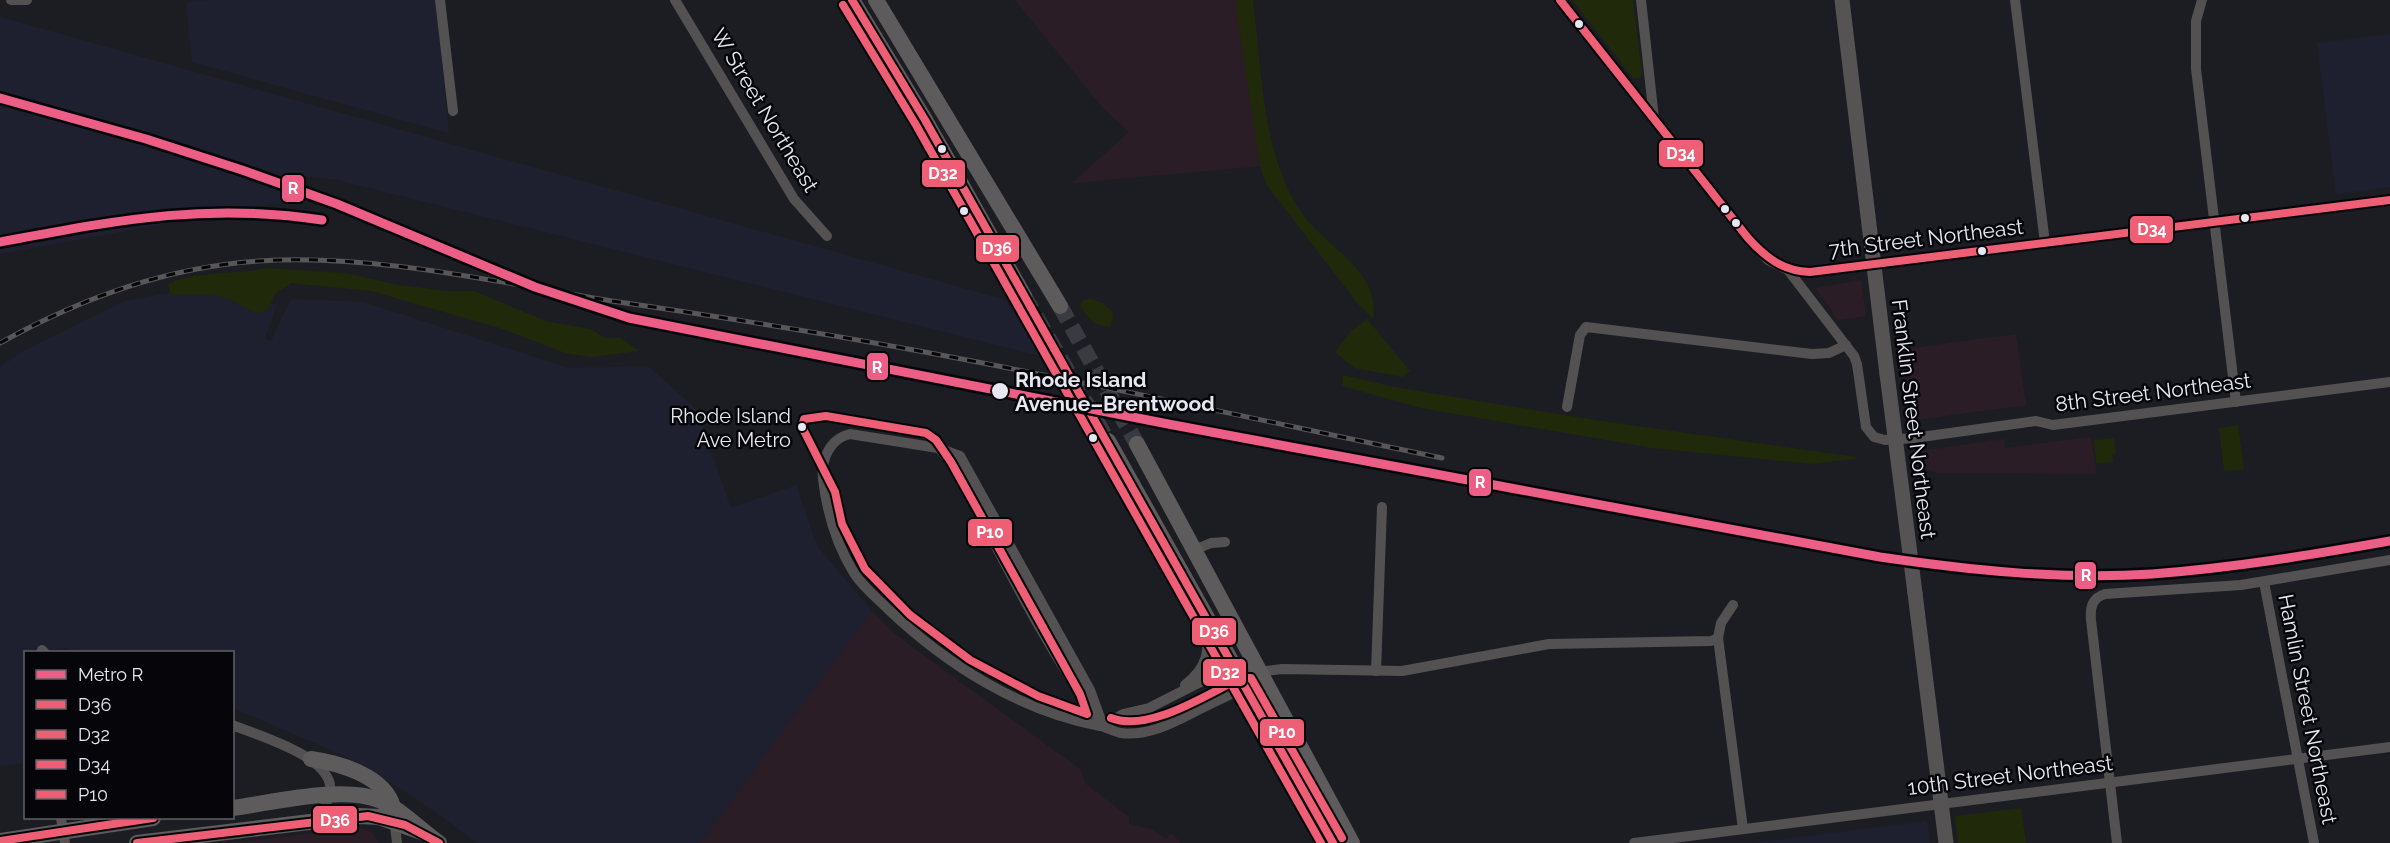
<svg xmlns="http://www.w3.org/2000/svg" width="2390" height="843" font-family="Raleway,sans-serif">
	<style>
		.commercial { fill: #2b1d26 }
		.built { fill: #1e202f }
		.green { fill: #20290a }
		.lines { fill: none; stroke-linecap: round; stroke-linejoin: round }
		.primary-tunnel { stroke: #3a3b42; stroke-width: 16; stroke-dasharray: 16 8; stroke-linecap: butt }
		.street { stroke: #535152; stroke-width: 10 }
		.secondary { stroke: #565354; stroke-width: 15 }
		.primary { stroke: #5d5b5c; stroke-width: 16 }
		.rail-casing { stroke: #585659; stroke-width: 5 }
		.rail { stroke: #06060a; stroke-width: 3; stroke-dasharray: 9; stroke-linecap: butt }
		.secondary-bridge { stroke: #565354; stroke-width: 15 }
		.bus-1-casing { stroke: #06060a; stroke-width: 12 }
		.bus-2-casing { stroke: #06060a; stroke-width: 12 }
		.bus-3-casing { stroke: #06060a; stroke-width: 12 }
		.bus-4-casing { stroke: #06060a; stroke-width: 12 }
		.bus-1 { stroke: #ee5e75; stroke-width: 8 }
		.bus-2 { stroke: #ee5e75; stroke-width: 8 }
		.bus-3 { stroke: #ee5e75; stroke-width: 8 }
		.bus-4 { stroke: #ee5e75; stroke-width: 8 }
		.metro-1-casing { stroke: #06060a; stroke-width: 14 }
		.metro-1 { stroke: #ec5e85; stroke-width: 9 }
		.bus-dot { fill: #e6e7f0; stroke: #06060a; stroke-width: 2 }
		.labels { text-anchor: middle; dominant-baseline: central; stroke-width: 5; stroke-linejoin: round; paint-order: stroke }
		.bus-label { font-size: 20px; fill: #e6e7f0; stroke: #06060a; text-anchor: end }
		.street-label { font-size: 21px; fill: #e6e7f0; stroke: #06060a }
		.stop-label { font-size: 21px; font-weight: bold; fill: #e6e7f0; stroke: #06060a; text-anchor: start }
		.line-badge { stroke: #06060a; stroke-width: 2 }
		.badge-label { font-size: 16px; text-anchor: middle; font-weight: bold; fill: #fff }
	</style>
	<rect width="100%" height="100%" fill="#1c1d23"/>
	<!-- commercial -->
	<g class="commercial">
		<polygon points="1015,0 1241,0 1262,166 1072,183 1129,132 1103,108"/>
		<polygon points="1861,280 1866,316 1838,320 1816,288"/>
		<polygon points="2016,334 2026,405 1916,420 1906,349"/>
		<polygon points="2091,437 2097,474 1937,473 1919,469 1918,460 1920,451 2004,439 2005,448"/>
		<polygon points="866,610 872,611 892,631 919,652 1080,769 1086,784 1129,817 1129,824 1151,829 1166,839 1171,833 1181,843 698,843"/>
		<polygon points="360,828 371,831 379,843 229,843"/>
	</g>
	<!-- built -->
	<g class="built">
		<polygon points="209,0 436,0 449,133 192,62 186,3"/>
		<polygon points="0,17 1006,300 1040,356 338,180 301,176 301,199 0,254"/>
		<polygon points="2390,34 2390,187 2336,194 2317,43"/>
		<polygon points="207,286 277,305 265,338 271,341 291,299 364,302 568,368 648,366 696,409 731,508 796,485 817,546 872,611 700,843 478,843 411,795 351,759 233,708 232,652 82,652 65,648 26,652 25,763 0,766 0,367 23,351 125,301"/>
		<polygon points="1927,821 1930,843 1753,843"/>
	</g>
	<!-- green -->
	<g class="green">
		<path d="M1235,0H1253C1262,68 1261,150 1299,209C1322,246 1381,269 1373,319L1358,304L1266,184L1260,167Z"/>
		<polygon points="1572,0 1633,0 1642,74 1640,78 1633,78"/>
		<path d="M267,268L345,273L399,285L448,291H474L546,321L590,329L606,338H621L639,351L592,357L565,353L503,329L371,291L291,283L275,294L269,308L259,314C246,310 239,303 229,299C209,293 192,294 171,296L168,284C191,271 237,275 267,268Z"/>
		<path d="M1091,299L1103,303L1113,313L1111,327C1094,325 1089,320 1080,306L1083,300Z"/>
		<polygon points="1367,319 1372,325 1410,371 1402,377 1355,368 1335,352 1350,332"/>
		<polygon points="1343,375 1394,387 1595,420 1856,457 1855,459 1812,464 1652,448 1421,408 1342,386"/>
		<polygon points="2238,425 2244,469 2224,471 2219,428"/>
		<polygon points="2114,438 2116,453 2112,454 2113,462 2096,464 2094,440"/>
		<polygon points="1108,459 1202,623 1200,626 1106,460"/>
		<polygon points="2021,808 2026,843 1958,843 1955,816"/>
	</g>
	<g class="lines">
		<!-- primary-tunnel -->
		<g class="primary-tunnel">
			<polyline points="1024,296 1108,441"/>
			<polyline points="1060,306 1137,444"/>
		</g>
		<!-- street -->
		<g class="street">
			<polyline points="11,0 27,0"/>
			<polyline points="440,0 453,111"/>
			<polyline points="675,0 794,199 827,236"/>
			<polyline points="1560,0 1748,238 1768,260 1788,270 1854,356 1857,364 1866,427 1874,437 1885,440 1914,438 2036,421 2053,425 2390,382"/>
			<polyline points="1641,0 1654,118"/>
			<polyline points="2015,0 2045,243"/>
			<polyline points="2202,0 2196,21 2196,69 2236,402"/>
			<polyline points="1788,270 1810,272 2390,200"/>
			<polyline points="1567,407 1580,335 1586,327 1812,354 1829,353 1846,345"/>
			<path d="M939,448L953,465C999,549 1040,639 1096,716"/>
			<polyline points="1194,550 1211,543 1225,542"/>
			<polyline points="2264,582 2314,843"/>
			<polyline points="1733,605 1721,623 1718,638 1743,829"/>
			<polyline points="42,650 44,652"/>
			<polyline points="1376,671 1382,507"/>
			<path d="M1185,685C1208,667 1210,651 1206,623"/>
			<path d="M232,725C258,735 336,758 330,792C329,802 321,813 316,821"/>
			<path d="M1103,726L1090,690L960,456L938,448L850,434C829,439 821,460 823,479C827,513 836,544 854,573C863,587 877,598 888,609C947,665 1020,711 1100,726C1107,727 1114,732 1121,733C1150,737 1178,720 1202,708C1225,696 1242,692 1258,672"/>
			<polyline points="1103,726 1123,714 1149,708 1234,665 1258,672 1282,669 1402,671 1549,644 1711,641 1718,638"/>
			<polyline points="61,818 65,843"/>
			<polyline points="394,818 397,843"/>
			<polyline points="1634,843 2390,747"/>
			<path d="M2117,843L2091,620C2090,607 2092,598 2105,594L2241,585L2390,560"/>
		</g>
		<!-- secondary -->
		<g class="secondary">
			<polyline points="1842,0 1887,374"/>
			<polyline points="1915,593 1946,843"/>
		</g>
		<!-- primary -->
		<g class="primary">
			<polyline points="852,0 925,120 1024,296"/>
			<polyline points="876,0 1060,306"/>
			<polyline points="1108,441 1333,843"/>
			<polyline points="1137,444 1352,843"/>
			<path d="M311,759C339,763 385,776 393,807"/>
			<path d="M232,808C272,803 342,785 379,800C401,809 420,830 439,843"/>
			<polyline points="0,841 153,818"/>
			<polyline points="137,843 359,816 379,817 424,833"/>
		</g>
		<defs>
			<path id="rail" d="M0,343C81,298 167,267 259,261C371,253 501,283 612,301C715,316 817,332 919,351C1094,383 1268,422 1442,458"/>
		</defs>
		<!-- rail casing -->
		<use href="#rail" class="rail-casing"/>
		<!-- rail -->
		<use href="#rail" class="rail"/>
		<!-- secondary-bridge -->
		<polyline class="secondary-bridge" points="1887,374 1915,593"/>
		<defs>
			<g id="bus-1">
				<polyline points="852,0 925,120 1333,843"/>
				<polyline points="0,841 153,818"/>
				<polyline points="137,843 368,816 405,825 439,843"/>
			</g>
			<polyline id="bus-2" points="843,5 916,125 1321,843"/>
			<path id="bus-3" d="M1560,0L1748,238C1766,258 1783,271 1810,272L2390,200"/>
			<g id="bus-4">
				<polygon points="826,416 926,433 936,440 951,462 1080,694 1087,714 1038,696 970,660 910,615 865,569 842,524 835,492 802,427 804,419"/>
				<path d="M1111,718C1149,733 1207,694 1241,678H1251L1342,838"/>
			</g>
		</defs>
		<!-- bus-1 casing -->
		<use href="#bus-1" class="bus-1-casing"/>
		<!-- bus-2 casing -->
		<use href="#bus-2" class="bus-2-casing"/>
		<!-- bus-3 casing -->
		<use href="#bus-3" class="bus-3-casing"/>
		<!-- bus-4 casing -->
		<use href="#bus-4" class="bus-4-casing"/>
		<!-- bus-1 -->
		<use href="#bus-1" class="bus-1"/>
		<!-- bus-2 -->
		<use href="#bus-2" class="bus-2"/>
		<!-- bus-3 -->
		<use href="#bus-3" class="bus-3"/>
		<!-- bus-4 -->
		<use href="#bus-4" class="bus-4"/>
		<defs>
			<g id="metro-1">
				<path d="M0,98L146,139L242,170L337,204L535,287L629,318L1168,424L1880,557C1969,570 2062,580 2152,574C2232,568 2311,555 2390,541"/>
				<path d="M0,242C114,221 205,202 322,220"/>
			</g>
		</defs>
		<!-- metro-1 casing -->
		<use href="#metro-1" class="metro-1-casing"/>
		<!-- metro-1 -->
		<use href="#metro-1" class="metro-1"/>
	</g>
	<!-- markers -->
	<g class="bus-dot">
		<circle cx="1579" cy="24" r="5"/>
		<circle cx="942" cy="149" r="5"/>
		<circle cx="1725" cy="209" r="5"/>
		<circle cx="964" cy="211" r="5"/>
		<circle cx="2245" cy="218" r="5"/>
		<circle cx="1736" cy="223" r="5"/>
		<circle cx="1982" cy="251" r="5"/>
		<circle cx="1000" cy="391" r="9"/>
		<circle cx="802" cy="427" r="5"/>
		<circle cx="1093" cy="438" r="5"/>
	</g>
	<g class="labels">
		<!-- bus labels -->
		<g class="bus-label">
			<text x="791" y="416">Rhode Island<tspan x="791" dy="24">Ave Metro</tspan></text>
		</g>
		<!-- street labels -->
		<g class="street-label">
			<text transform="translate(765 110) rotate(59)">W Street Northeast</text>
			<text transform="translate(1926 238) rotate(-7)">7th Street Northeast</text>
			<text transform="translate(2153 392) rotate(-7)">8th Street Northeast</text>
			<text transform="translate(1914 419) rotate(83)">Franklin Street Northeast</text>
			<text transform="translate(2308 709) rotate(79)">Hamlin Street Northeast</text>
			<text transform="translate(2010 775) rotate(-7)">10th Street Northeast</text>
		</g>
		<!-- stop labels -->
		<g class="stop-label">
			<text x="1015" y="379">Rhode Island<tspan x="1015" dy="24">Avenue–Brentwood</tspan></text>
		</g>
	</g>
	<g class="line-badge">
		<rect x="1658" y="139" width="46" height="29" rx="6" fill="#ee5e75"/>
		<rect x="921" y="159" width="45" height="29" rx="6" fill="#ee5e75"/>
		<rect x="281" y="174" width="24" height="29" rx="6" fill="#ec5e85"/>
		<rect x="2129" y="215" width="45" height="29" rx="6" fill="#ee5e75"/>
		<rect x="975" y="234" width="45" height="29" rx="6" fill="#ee5e75"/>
		<rect x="866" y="352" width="23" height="29" rx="6" fill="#ec5e85"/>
		<rect x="1468" y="468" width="24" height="29" rx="6" fill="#ec5e85"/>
		<rect x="967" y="518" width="46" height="29" rx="6" fill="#ee5e75"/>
		<rect x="2074" y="561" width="23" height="29" rx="6" fill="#ec5e85"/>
		<rect x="1191" y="617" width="46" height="29" rx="6" fill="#ee5e75"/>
		<rect x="1202" y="658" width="45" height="29" rx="6" fill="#ee5e75"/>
		<rect x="1259" y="718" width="46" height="29" rx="6" fill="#ee5e75"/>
		<rect x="312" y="805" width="46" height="29" rx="6" fill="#ee5e75"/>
	</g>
	<g class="badge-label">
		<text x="1681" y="159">D34</text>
		<text x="943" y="179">D32</text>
		<text x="293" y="194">R</text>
		<text x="2152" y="235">D34</text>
		<text x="997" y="254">D36</text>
		<text x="877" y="373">R</text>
		<text x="1480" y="488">R</text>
		<text x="990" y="538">P10</text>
		<text x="2086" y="581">R</text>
		<text x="1214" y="637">D36</text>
		<text x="1225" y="678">D32</text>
		<text x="1282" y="738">P10</text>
		<text x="335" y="826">D36</text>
	</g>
	<!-- legend -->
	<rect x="24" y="651" width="210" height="168" fill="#06060a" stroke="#606066" stroke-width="1.5"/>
	<rect x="36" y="670" width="30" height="9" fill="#ec5e85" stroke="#606066" stroke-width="1.5"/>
	<text x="78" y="681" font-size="18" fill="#e6e7f0">Metro R</text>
	<rect x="36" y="700" width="30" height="9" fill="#ee5e75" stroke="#606066" stroke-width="1.5"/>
	<text x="78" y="711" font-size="18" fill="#e6e7f0">D36</text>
	<rect x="36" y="730" width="30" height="9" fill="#ee5e75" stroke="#606066" stroke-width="1.5"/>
	<text x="78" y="741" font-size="18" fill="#e6e7f0">D32</text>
	<rect x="36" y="760" width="30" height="9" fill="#ee5e75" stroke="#606066" stroke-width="1.5"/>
	<text x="78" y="771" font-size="18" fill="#e6e7f0">D34</text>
	<rect x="36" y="790" width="30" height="9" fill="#ee5e75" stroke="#606066" stroke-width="1.5"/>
	<text x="78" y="801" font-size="18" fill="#e6e7f0">P10</text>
</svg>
